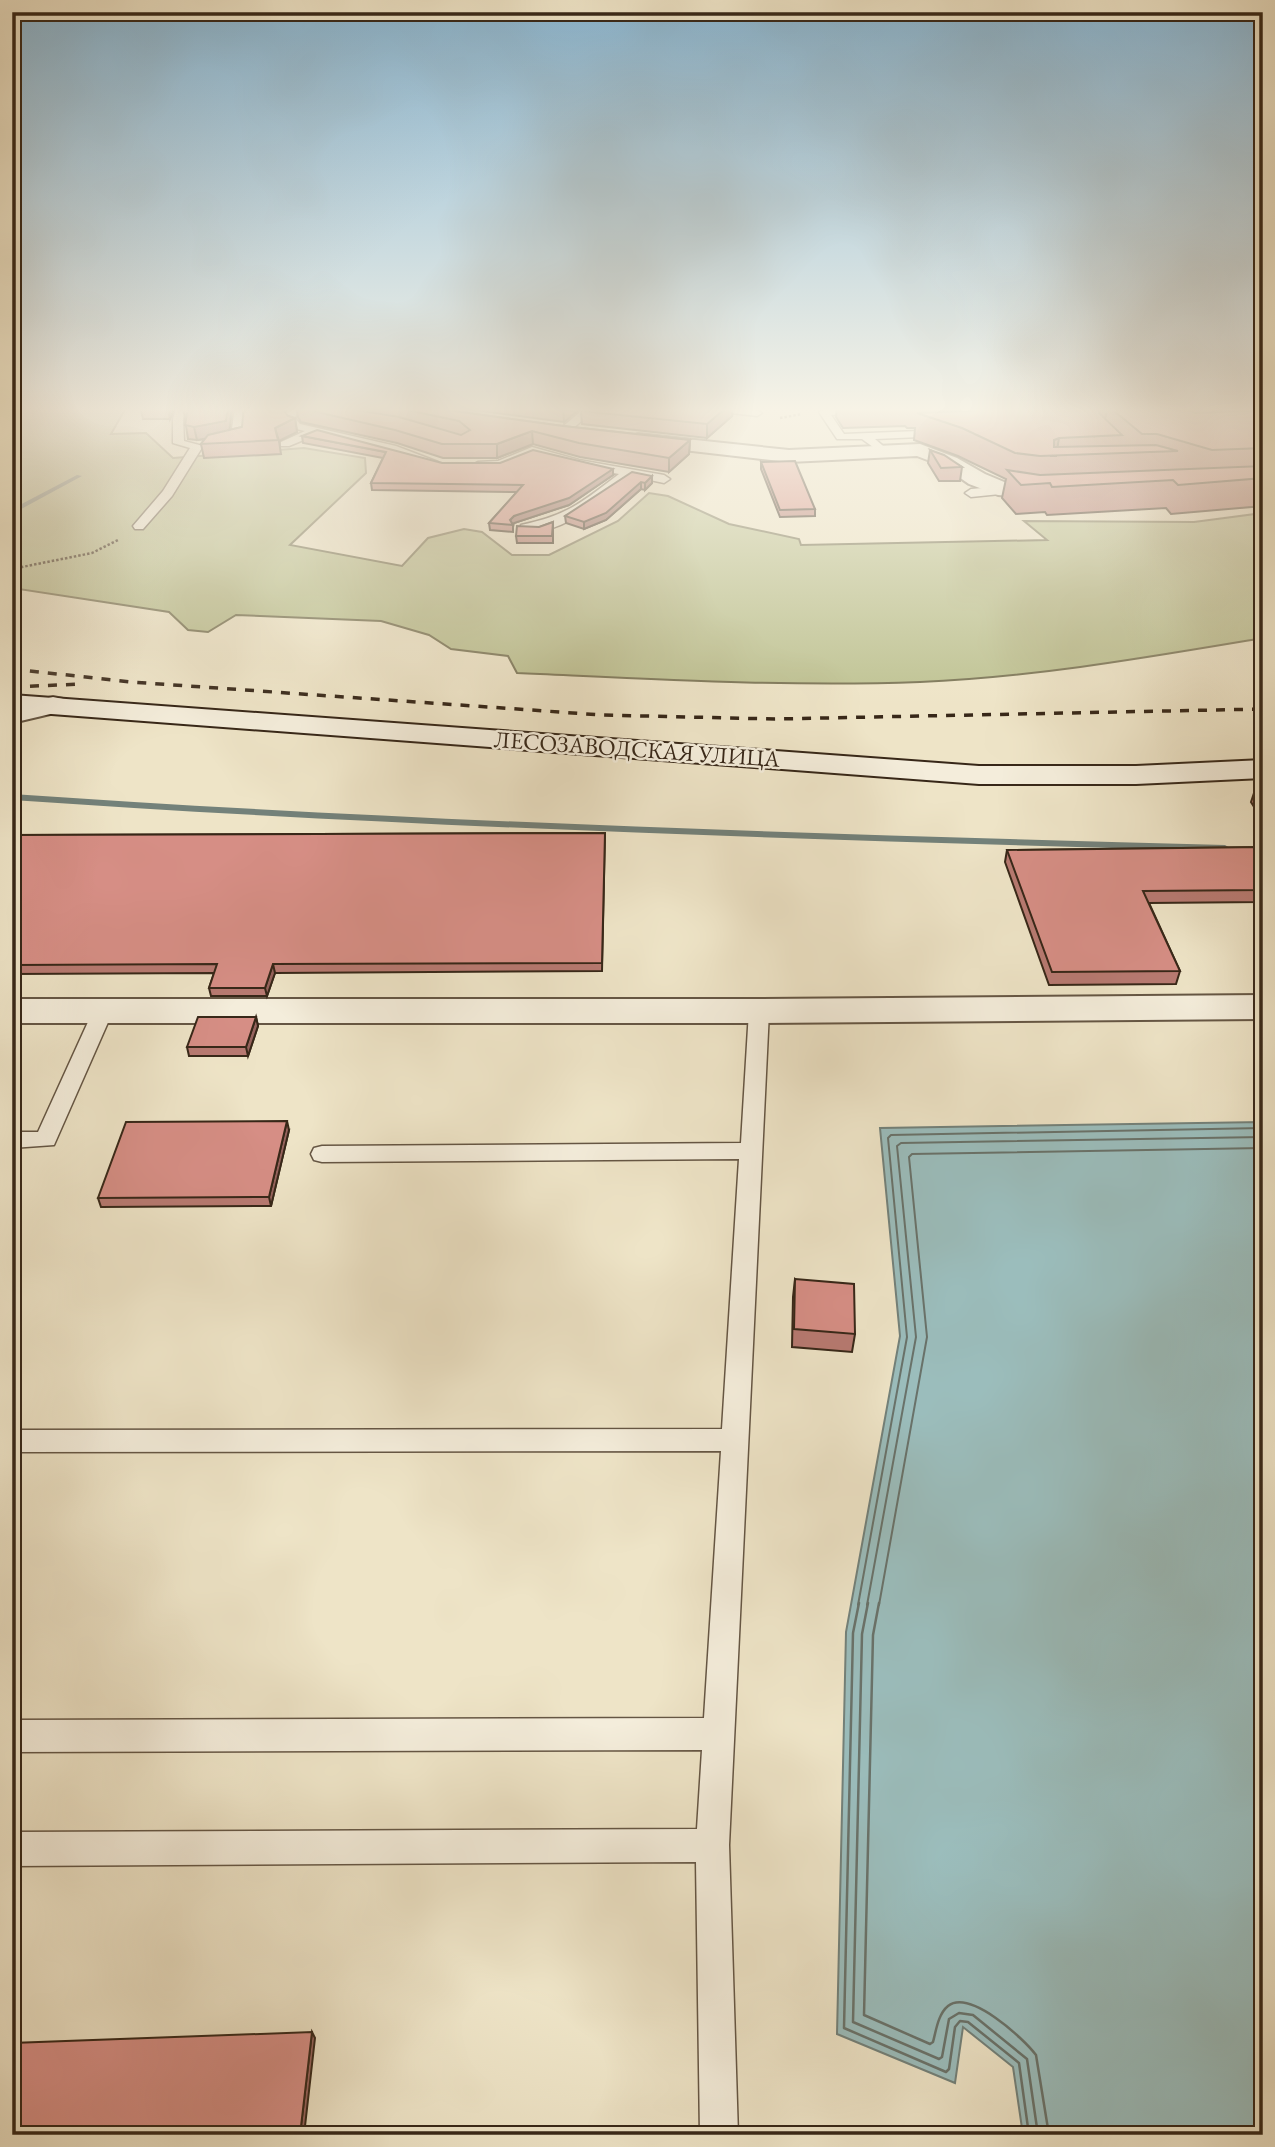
<svg xmlns="http://www.w3.org/2000/svg" width="1275" height="2147" font-family="'EB Garamond',serif">
	<style>
		.green { fill: #bec292; stroke: #7a7455; stroke-width: 2 }
		.water { fill: #9bbdbc; stroke: #73817a; stroke-width: 2 }
		.lines { fill: none; stroke-linecap: round; stroke-linejoin: round }
		.shore-far1 { stroke: #69726a; stroke-width: 2 }
		.shore { stroke: #69726a; stroke-width: 2.5 }
		.stream { fill: #73817a; fill-rule: evenodd }
		.lane-casing { stroke: #655644; stroke-width: 3 }
		.street-casing { stroke: #655644; stroke-width: 4 }
		.secondary-casing { stroke: #372718; stroke-width: 4 }
		.path { stroke: #372718; stroke-width: 2.5; stroke-dasharray: 2.5 2; stroke-linecap: butt }
		.lane { fill: #f4eddb; fill-rule: evenodd }
		.street { fill: #f4eddb; fill-rule: evenodd }
		.secondary { fill: #f4eddb; fill-rule: evenodd }
		.rail { stroke: #372718; stroke-width: 3.5; stroke-dasharray: 9 9; stroke-linecap: butt }
		.wall { fill: #b87a72; stroke: #372718; stroke-width: 2 }
		.shaded-wall { fill: #96635d; stroke: #372718; stroke-width: 2 }
		.building { fill: #d68e85; stroke: #372718; stroke-width: 2 }
		.labels { text-anchor: middle; dominant-baseline: central; stroke-width: 5; stroke-linejoin: round; paint-order: stroke }
		.far-street-label { font-size: 23px; fill: #372718; stroke: #f4eddb }
	</style>
	<rect width="100%" height="100%" fill="#eee4c7"/>
	<filter id="stains"><feTurbulence type="fractalNoise" baseFrequency=".00286" numOctaves="4"/><feColorMatrix values="0 0 0 0 .2 0 0 0 0 .09 0 0 0 0 .02 0 0 0 .5 -.17"/></filter>
	<radialGradient id="worn" r=".72"><stop offset=".6" stop-color="#630" stop-opacity="0"/><stop offset="1" stop-color="#630" stop-opacity=".3"/></radialGradient>
	<!-- green -->
	<path class="green" d="M25,406H127L111,434L146,433L173,458L304,448L365,458L366,473L290,545L402,566L428,538L464,529L482,532L512,555H549L618,521L649,493L668,496L729,524L799,539L801,545L1047,540L1024,521L1194,522L1263,513V638C1149,657 1036,677 920,682C786,687 652,679 517,673L508,656L451,649L429,635L381,621L236,615L208,632L188,630L169,612L12,588V459L21,448L12,441V410Z"/>
	<!-- water -->
	<polygon class="water" points="1263,1122 1263,2135 1023,2135 1013,2067 963,2027 955,2083 837,2034 846,1632 900,1336 880,1128"/>
	<g class="lines">
		<!-- shore-far1 -->
		<g class="shore-far1">
			<polyline points="858,1605 907,1337 888,1138 891,1135 1263,1128"/>
			<polyline points="867,1605 916,1337 897,1146 901,1143 1263,1137"/>
			<polyline points="879,1605 927,1337 909,1157 912,1154 1263,1148"/>
		</g>
		<!-- shore -->
		<g class="shore">
			<polyline points="859,1603 853,1633 844,2028 946,2072 949,2069 955,2027 960,2021 968,2022 1019,2063 1029,2135"/>
			<polyline points="868,1603 862,1634 853,2022 939,2059 942,2057 949,2019 959,2013 973,2015 1027,2059 1038,2135"/>
			<path d="M879,1603L873,1635L864,2015L930,2044L933,2042C936,2031 938,2014 948,2006C970,1989 1023,2038 1036,2055L1049,2135"/>
		</g>
		<!-- stream -->
		<g class="stream">
			<polygon points="77,475 82,476 12,514 12,509"/>
			<path d="M12,794C416,822 820,834 1225,845L1230,848L1225,851C820,840 416,828 12,800Z"/>
		</g>
		<defs>
			<g id="lane">
				<polygon points="177,406 187,406 183,419 184,441 203,446 172,496 143,529 135,529 133,526 163,491 190,448 173,443 173,419"/>
				<polygon points="235,406 245,406 242,439 236,442 215,443 215,439 231,436"/>
				<polygon points="289,406 299,406 295,418 300,424 396,446 438,462 432,465 389,451 318,434 289,446 281,446 281,442 305,431 292,428 284,419"/>
				<polygon points="587,406 598,406 568,433 560,433 560,429"/>
				<path d="M692,406C712,406 745,402 762,413L757,416L697,409Z"/>
				<polygon points="864,407 869,410 868,412 831,415 844,434 943,430 949,433 943,436 875,439 890,452 884,455 862,439 837,439 819,412 824,409"/>
				<path d="M532,447L579,460L664,475L670,479L664,483L631,476C601,499 561,538 521,531V525C568,515 581,503 619,474L577,466L533,454L500,467L478,468L472,465L478,462L498,461Z"/>
				<polygon points="1006,486 1010,487 1010,493 971,497 965,493 971,489"/>
				<polygon points="103,1005 110,1006 113,1011 54,1145 12,1148 12,1132 38,1132 93,1011 96,1006"/>
				<polygon points="759,1005 766,1006 769,1011 729,1845 738,2135 700,2135 696,1862 12,1866 12,1832 697,1829 702,1750 12,1752 12,1720 704,1718 721,1451 12,1452 12,1430 722,1429 739,1159 322,1162 314,1160 311,1154 314,1148 322,1146 741,1143 749,1011 752,1006"/>
			</g>
			<g id="street">
				<polygon points="638,434 789,450 920,444 957,458 985,474 1009,484 1062,488 1065,493 1062,498 1054,500 998,495 969,484 943,466 917,456 789,462 631,444 628,440 631,436"/>
				<polygon points="53,697 63,699 67,705 63,711 12,723 12,706"/>
				<polygon points="1263,995 1263,1019 759,1023 12,1023 12,999 759,999"/>
			</g>
			<polygon id="secondary" points="12,695 979,766 1136,766 1263,760 1263,778 1136,784 979,784 12,711"/>
		</defs>
		<!-- lane casing -->
		<use href="#lane" class="lane-casing"/>
		<!-- street casing -->
		<use href="#street" class="street-casing"/>
		<!-- secondary casing -->
		<use href="#secondary" class="secondary-casing"/>
		<!-- path -->
		<g class="path">
			<polyline points="780,418 802,414"/>
			<polyline points="12,569 92,553 118,540"/>
		</g>
		<!-- lane -->
		<use href="#lane" class="lane"/>
		<!-- street -->
		<use href="#street" class="street"/>
		<!-- secondary -->
		<use href="#secondary" class="secondary"/>
		<!-- rail -->
		<g class="rail">
			<polyline points="12,669 131,682 602,715 775,719 1263,709"/>
			<polyline points="12,687 82,684"/>
		</g>
	</g>
	<!-- wall -->
	<g class="wall">
		<polygon points="140,406 175,406 170,419 143,419"/>
		<polygon points="183,406 232,406 229,430 242,427 284,411 288,416 295,418 297,432 279,441 281,454 204,458 201,444 205,439 197,440 188,439"/>
		<polygon points="296,406 418,406 563,426 690,440 689,454 669,472 580,457 533,444 497,458 443,458 397,443 301,422 298,417"/>
		<polygon points="444,406 583,406 564,422"/>
		<polygon points="587,406 732,406 732,416 707,438 582,424 581,411"/>
		<polygon points="827,406 1263,406 1263,506 1171,514 1166,508 1047,515 1045,512 1016,514 1002,498 1006,479 958,456 914,440 915,428 907,428 905,426 843,428 836,417 837,406"/>
		<polygon points="302,436 442,463 613,475 569,505 514,523 513,525 513,532 490,530 489,523 517,492 372,490 371,483 383,458 303,443"/>
		<polygon points="930,450 962,467 960,481 939,481 928,463"/>
		<polygon points="761,462 815,509 815,516 780,517 761,469"/>
		<polygon points="652,476 652,483 645,490 641,489 606,520 584,529 566,523 565,516"/>
		<polygon points="553,522 553,543 517,543 516,536"/>
		<polygon points="1255,790 1263,790 1263,821 1251,802"/>
		<polygon points="605,833 602,971 275,973 267,996 211,996 209,988 214,973 12,974 12,835"/>
		<polygon points="1263,847 1263,902 1149,903 1180,971 1176,984 1049,985 1005,862 1007,850"/>
		<polygon points="256,1017 258,1026 248,1056 189,1056 187,1047"/>
		<polygon points="289,1130 271,1206 101,1207 98,1198"/>
		<polygon points="795,1279 855,1334 852,1352 792,1347 793,1297"/>
	</g>
	<!-- shaded-wall -->
	<g class="shaded-wall">
		<polygon points="168,406 175,406 170,419"/>
		<polygon points="228,406 232,406 229,435 197,440 194,427"/>
		<polygon points="567,406 583,406 564,422 563,409"/>
		<polygon points="728,406 732,406 732,416 707,438 707,424"/>
		<polygon points="1108,406 1102,432 1095,436 1100,409"/>
		<polygon points="1189,406 1193,406 1188,428 1186,408"/>
		<polygon points="295,418 297,432 279,441 275,428"/>
		<polygon points="532,431 533,444 497,458 497,444"/>
		<polygon points="1059,438 1056,456 1051,456 1054,440"/>
		<polygon points="690,440 689,454 669,472 669,458"/>
		<polygon points="613,469 613,475 569,505 514,523 513,525 510,520 514,516"/>
		<polygon points="652,476 652,483 645,490 645,483"/>
		<polygon points="641,482 641,489 606,520 584,529 584,522"/>
		<polygon points="273,964 275,973 267,996 265,988"/>
		<polygon points="256,1017 258,1026 248,1056 246,1047"/>
		<polygon points="287,1121 289,1130 271,1206 269,1197"/>
		<polygon points="312,2032 315,2038 304,2135 300,2135"/>
	</g>
	<!-- building -->
	<g class="building">
		<polygon points="188,406 228,406 226,421 194,427 185,425"/>
		<polygon points="244,406 280,406 288,416 295,418 275,428 278,440 201,444 208,435 242,427"/>
		<polygon points="298,406 332,406 399,417 461,435 470,430 459,421 388,406 418,406 563,426 690,440 669,458 579,443 532,431 497,444 442,444 395,430 299,408"/>
		<polygon points="541,406 567,406 563,409"/>
		<polygon points="587,406 728,406 707,424 581,411"/>
		<polygon points="1068,406 1107,406 1100,409 1099,413 1122,435 1059,438 1054,440 1054,447 1156,445 1178,451 1040,456 1015,453 962,428 917,413"/>
		<polygon points="1108,406 1189,406 1186,408 1195,413 1263,410 1263,448 1212,450 1157,434 1142,434"/>
		<polygon points="317,430 442,463 500,463 533,450 613,469 569,498 514,516 510,520 513,525 489,523 523,485 371,483 386,452 302,436"/>
		<polygon points="930,450 944,455 962,467 941,468"/>
		<polygon points="795,461 815,509 780,510 761,462"/>
		<polygon points="1263,466 1263,478 1178,485 1173,480 1052,487 1050,483 1021,485 1007,470 1040,475"/>
		<polygon points="632,472 652,476 645,483 641,482 606,513 584,522 565,516"/>
		<polygon points="553,522 552,536 516,536 517,526 539,527"/>
		<polygon points="1255,790 1263,790 1263,802"/>
		<polygon points="605,833 602,963 273,964 265,988 209,988 217,964 12,965 12,835"/>
		<polygon points="1263,847 1263,890 1143,891 1180,971 1052,972 1007,850"/>
		<polygon points="198,1017 256,1017 246,1047 187,1047"/>
		<polygon points="287,1121 269,1197 98,1198 126,1122"/>
		<polygon points="795,1279 854,1284 855,1334 794,1329"/>
		<polygon points="312,2032 300,2135 12,2135 12,2043"/>
	</g>
	<!-- sky -->
	<linearGradient id="sky" x2="0" y2="1"><stop stop-color="#89b8d6"/><stop offset="0.58" stop-color="#f7f3e6"/><stop offset="1" stop-color="#f7f3e6" stop-opacity="0"/></linearGradient>
	<rect width="1275" height="706" fill="url(#sky)"/>
	<g class="labels">
		<!-- far-street labels -->
		<g class="far-street-label">
			<text transform="translate(637 749) rotate(4)">ЛЕСОЗАВОДСКАЯ УЛИЦА</text>
		</g>
	</g>
	<!-- margin -->
	<rect width="1275" height="2147" fill="none" stroke="#eee4c7" stroke-width="42"/>
	<rect x="14" y="14" width="1247" height="2119" fill="none" stroke="#372718" stroke-width="3.5"/>
	<rect x="21" y="21" width="1233" height="2105" fill="none" stroke="#372718" stroke-width="2"/>
	<rect width="100%" height="100%" filter="url(#stains)"/>
	<rect width="100%" height="100%" fill="url(#worn)"/>
</svg>
